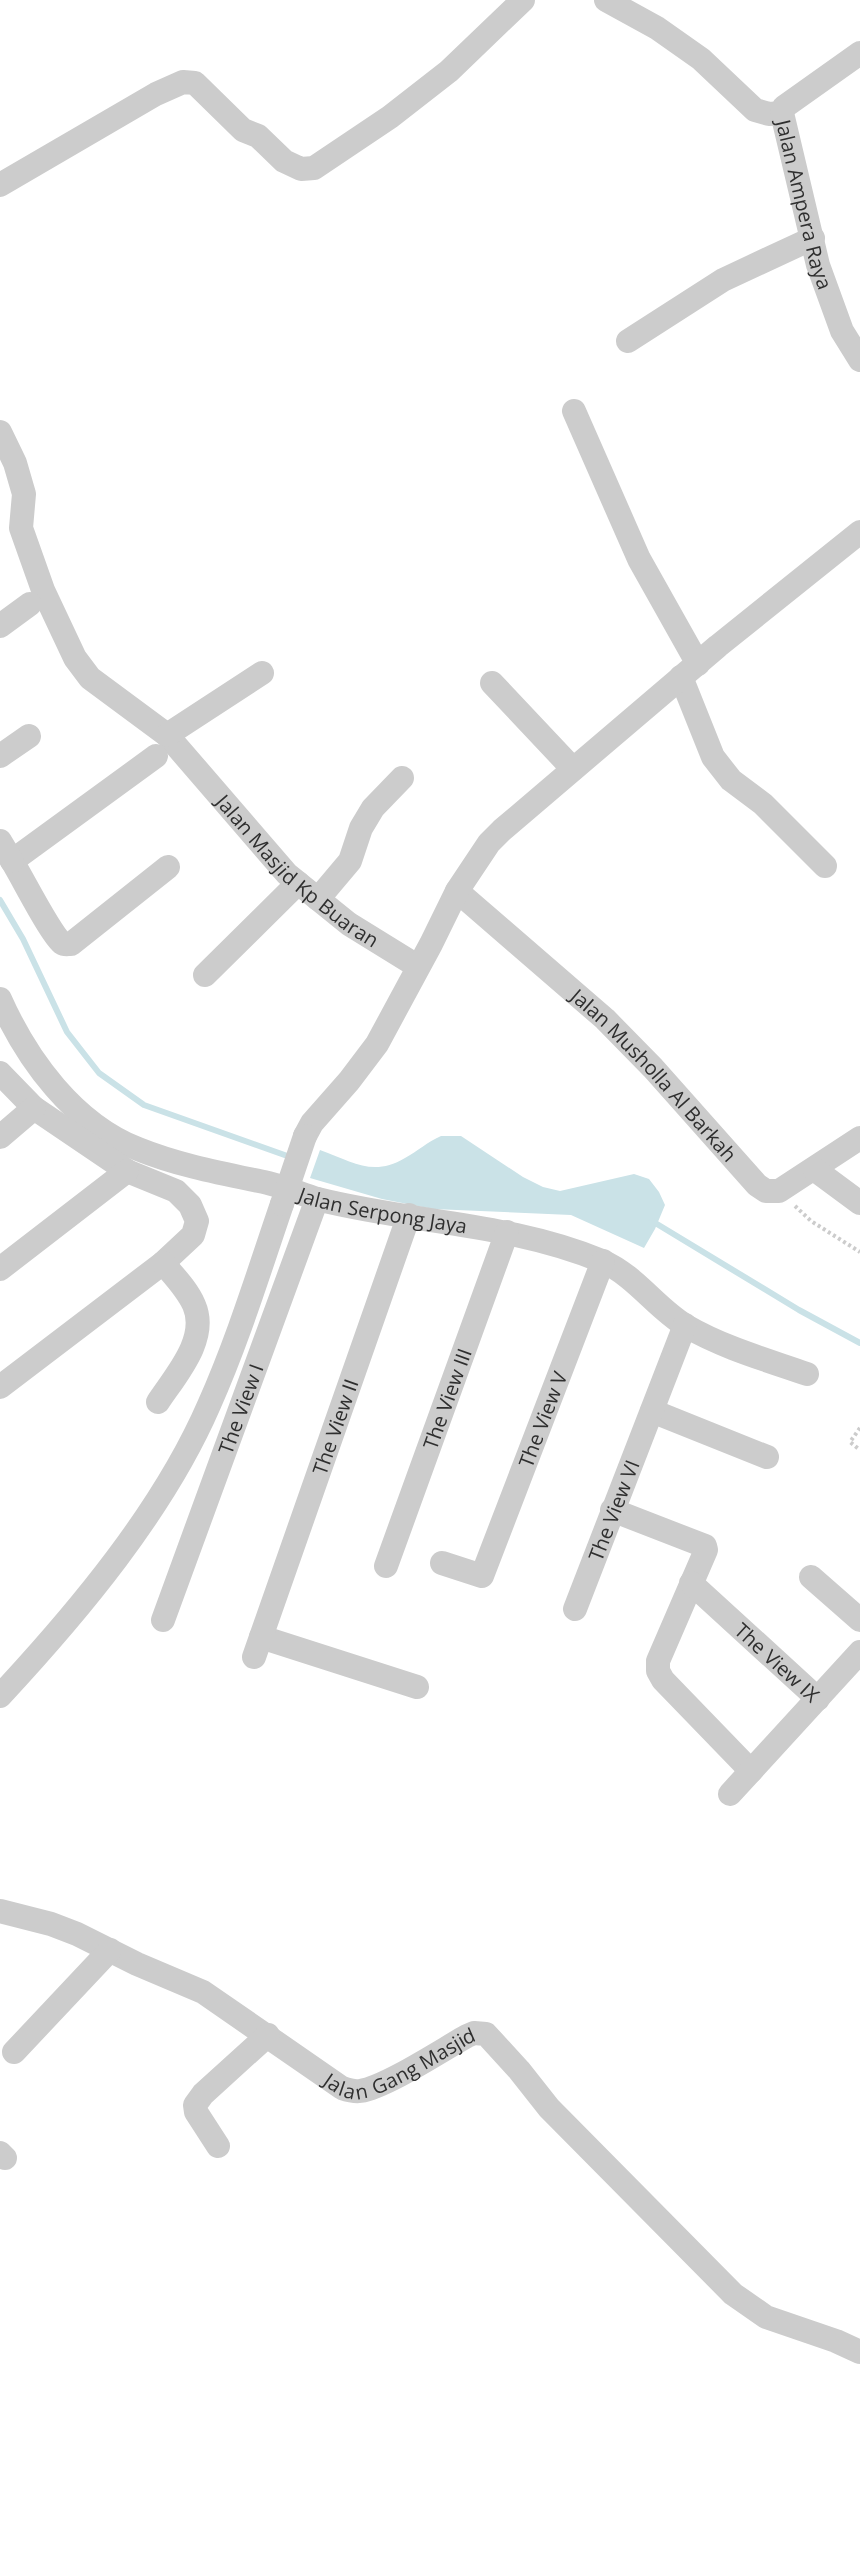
<svg xmlns="http://www.w3.org/2000/svg" width="860" height="2568" font-family="'Open Sans',sans-serif">
	<style>
		.water { fill: #cae2e7 }
		.lines { fill: none; stroke-linecap: round; stroke-linejoin: round }
		.stream { stroke: #cae2e7; stroke-width: 6 }
		.path { stroke: #ccc; stroke-width: 4; stroke-dasharray: 3 3; stroke-linecap: butt }
		.street { stroke: #ccc; stroke-width: 24 }
		.street-bridge { stroke: #ccc; stroke-width: 24 }
		.labels { text-anchor: middle; dominant-baseline: central; stroke-width: 6; stroke-linejoin: round; paint-order: stroke }
		.street-label { font-size: 20px; fill: #2f2f2f; stroke: #fff }
	</style>
	<rect width="100%" height="100%" fill="#fff"/>
	<!-- water -->
	<path class="water" d="M441,1136H461L523,1177L543,1187L560,1191L634,1174L649,1179L659,1192L665,1205L655,1229L644,1248L571,1215L433,1209L382,1199L310,1178L320,1150C353,1162 373,1177 405,1158C418,1151 427,1142 441,1136Z"/>
	<g class="lines">
		<!-- stream -->
		<g class="stream">
			<polyline points="0,900 23,939 67,1032 99,1073 144,1105 293,1158"/>
			<polyline points="652,1221 799,1310 860,1343"/>
		</g>
		<!-- path -->
		<g class="path">
			<polyline points="795,1206 811,1221 860,1252"/>
			<polyline points="860,1428 850,1442 860,1450"/>
		</g>
		<!-- street -->
		<g class="street">
			<polyline points="606,0 657,28 701,59 755,110 769,114 782,113"/>
			<path id="s1" d="M782,113L818,265L842,331L860,360"/>
			<polyline points="782,113 784,107 860,53"/>
			<polyline points="0,185 156,94 183,82 195,83 243,130 258,136 284,161 301,169 314,168 390,117 449,71 523,0"/>
			<polyline points="628,341 723,280 813,238"/>
			<polyline points="574,411 639,559 698,664"/>
			<path id="s2" d="M0,432L15,463L24,494L21,528L43,590L75,658L90,678L167,735L287,874L349,924L417,966"/>
			<polyline points="0,626 30,604"/>
			<polyline points="681,677 713,757 731,780 763,804 825,866"/>
			<polyline points="492,683 573,769"/>
			<polyline points="167,735 262,673"/>
			<polyline points="0,756 29,736"/>
			<path d="M156,756L12,861C22,877 50,933 62,943C65,945 67,944 71,944L168,867"/>
			<polyline points="0,841 12,861"/>
			<path id="s3" d="M457,891L605,1019L653,1068L757,1185L766,1191H779L860,1138"/>
			<polyline points="318,899 350,861 361,828 373,808 402,778"/>
			<polyline points="205,975 298,883"/>
			<path id="s4" d="M0,999C27,1060 74,1124 138,1149C180,1166 225,1174 268,1183C285,1187 301,1194 317,1199C412,1223 511,1223 602,1261C636,1276 656,1308 686,1326C724,1348 767,1360 807,1374"/>
			<polyline points="0,1073 34,1108 127,1171 176,1191 190,1205 197,1221 193,1235 163,1263 0,1387"/>
			<polyline points="305,1136 312,1123 349,1081 377,1044 431,944 457,891 489,843 502,830 718,646 860,532"/>
			<polyline points="0,1137 34,1108"/>
			<polyline points="814,1169 860,1203"/>
			<polyline points="0,1269 127,1171"/>
			<path d="M158,1402C175,1376 209,1339 194,1305C187,1289 174,1276 163,1263"/>
			<polyline points="652,1411 767,1457"/>
			<polyline points="612,1510 705,1546 706,1550 658,1661 658,1671 663,1680 751,1771"/>
			<path id="s5" d="M442,1563L482,1576L603,1261"/>
			<path id="s6" d="M386,1566L507,1232"/>
			<polyline points="811,1577 860,1620"/>
			<path id="s7" d="M691,1583L818,1699"/>
			<path id="s8" d="M575,1609L685,1325"/>
			<path id="s9" d="M163,1620L317,1199"/>
			<polyline points="261,1637 417,1687"/>
			<path id="s10" d="M254,1657L409,1215"/>
			<path d="M0,1696C78,1612 163,1511 209,1405C238,1340 259,1271 282,1204"/>
			<polyline points="730,1794 860,1652"/>
			<path id="s11" d="M0,1911L51,1924L77,1934L137,1964L203,1992L342,2088C348,2090 354,2092 360,2091C386,2087 442,2050 467,2036L474,2033L486,2034L519,2070L549,2108L733,2294L766,2317L836,2341L860,2352"/>
			<polyline points="14,2052 110,1950"/>
			<polyline points="218,2146 196,2112 195,2105 203,2094 268,2035"/>
			<polyline points="0,2153 5,2158"/>
		</g>
		<!-- street-bridge -->
		<polyline class="street-bridge" points="282,1204 305,1136"/>
	</g>
	<g class="labels">
		<!-- street labels -->
		<g class="street-label">
			<text stroke="none"><textPath href="#s1" startOffset="94">Jalan Ampera Raya</textPath></text>
			<text stroke="none"><textPath href="#s2" startOffset="552">Jalan Masjid Kp Buaran</textPath></text>
			<text stroke="none"><textPath href="#s3" startOffset="270">Jalan Musholla Al Barkah</textPath></text>
			<text stroke="none"><textPath href="#s4" startOffset="462">Jalan Serpong Jaya</textPath></text>
			<text stroke="none"><textPath href="#s6" startOffset="178">The View III</textPath></text>
			<text stroke="none"><textPath href="#s9" startOffset="225">The View I</textPath></text>
			<text stroke="none"><textPath href="#s5" startOffset="210">The View V</textPath></text>
			<text stroke="none"><textPath href="#s10" startOffset="244">The View II</textPath></text>
			<text stroke="none"><textPath href="#s8" startOffset="106">The View VI</textPath></text>
			<text stroke="none"><textPath href="#s7" startOffset="117">The View IX</textPath></text>
			<text stroke="none"><textPath href="#s11" startOffset="452">Jalan Gang Masjid</textPath></text>
		</g>
	</g>
</svg>
